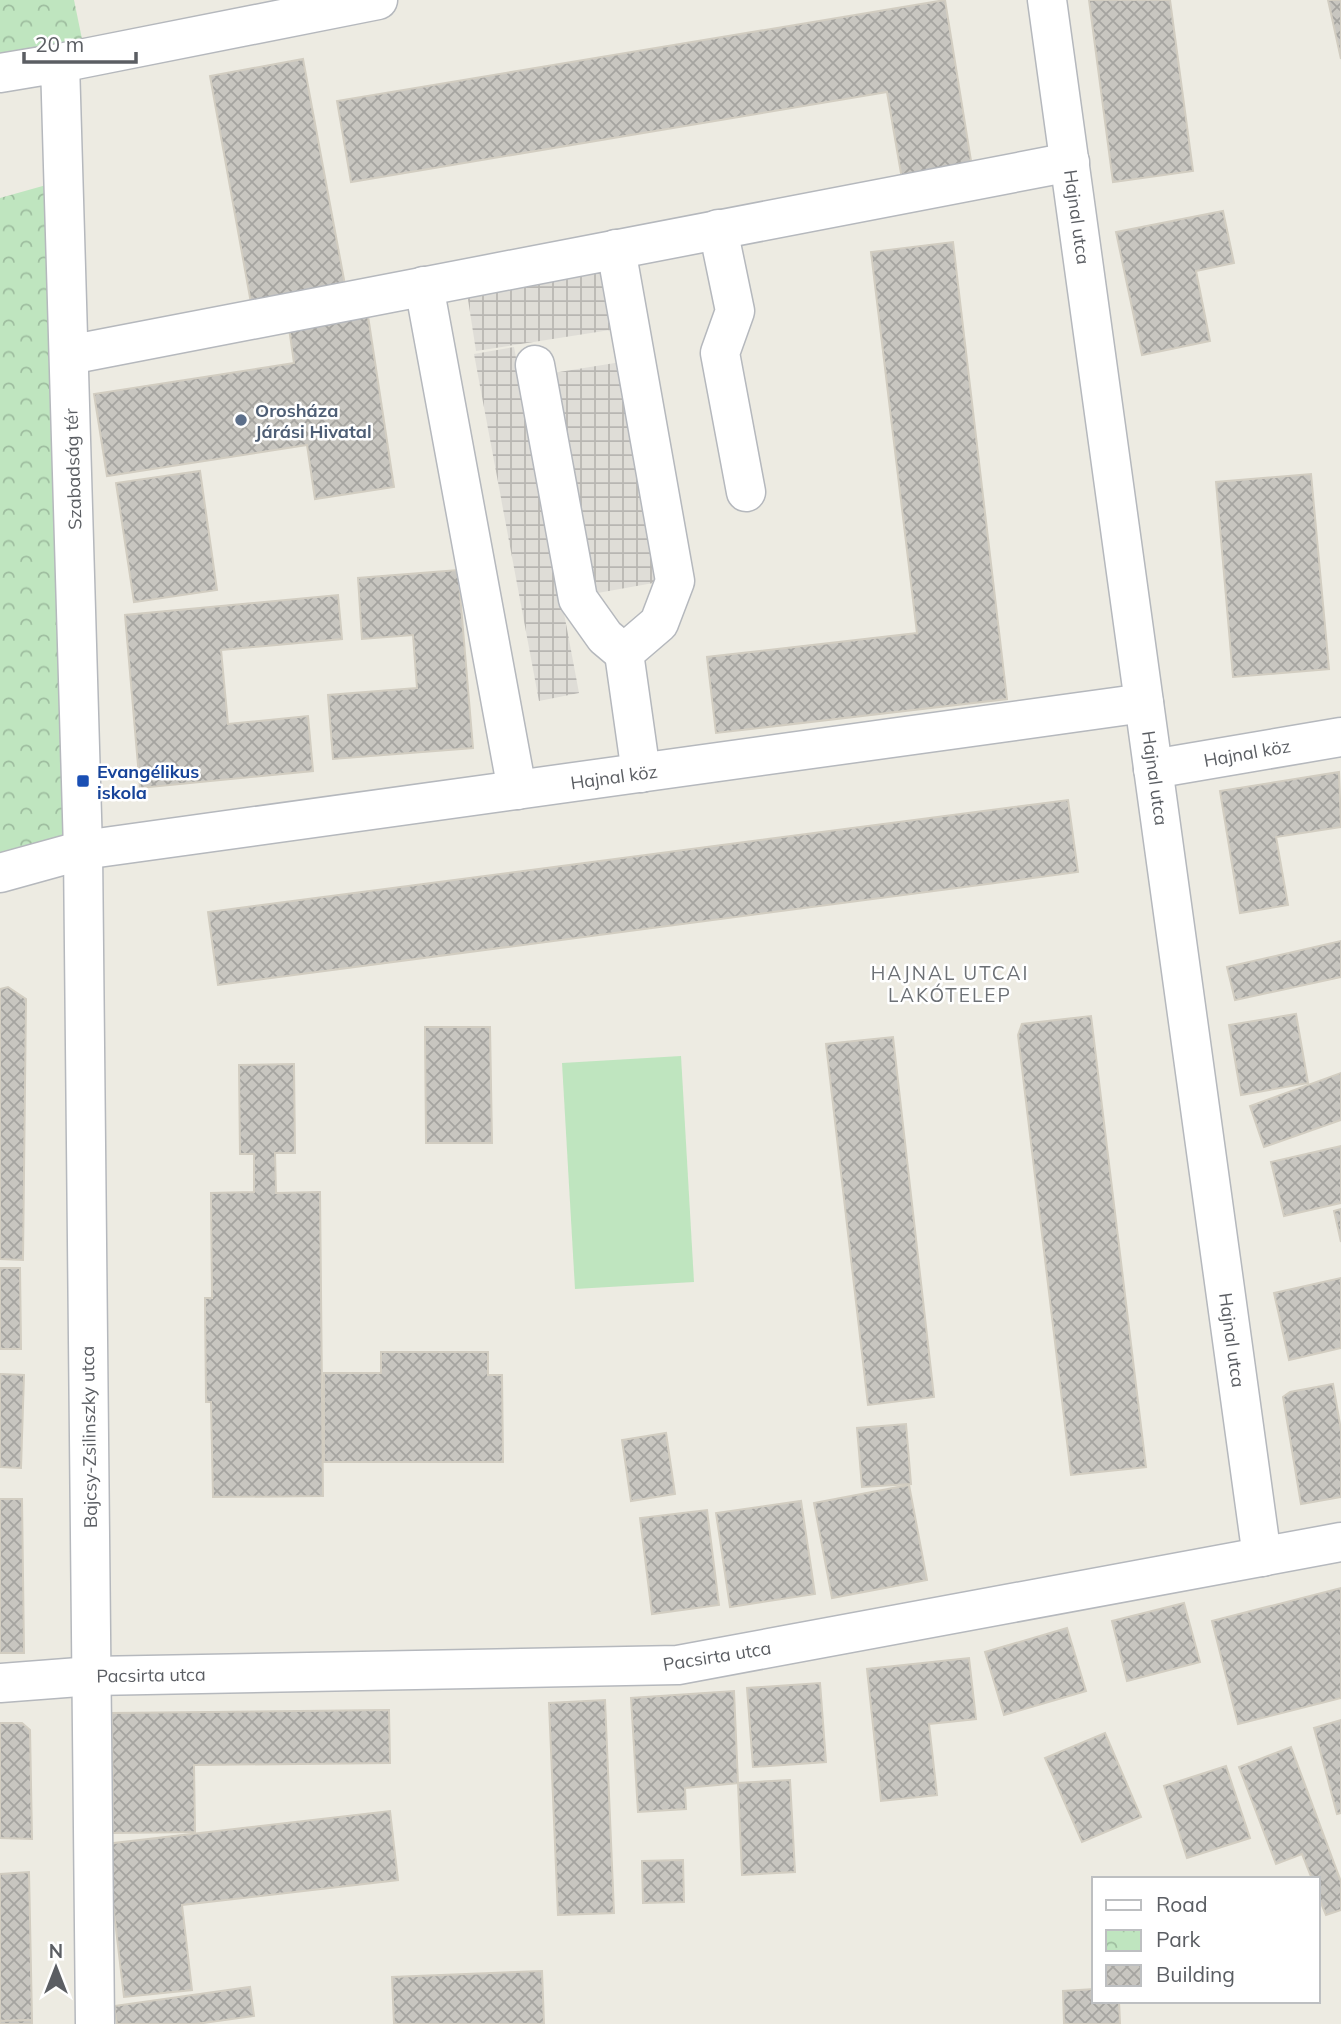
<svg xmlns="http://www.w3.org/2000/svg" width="1341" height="2024" font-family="Mulish,sans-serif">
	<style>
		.industrial { fill: url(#industrial-grid) }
		.grass { fill: #bfe5bf }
		.park { fill: url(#park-crowns) }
		.building { fill: url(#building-cross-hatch); stroke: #d2cdc1; stroke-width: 2 }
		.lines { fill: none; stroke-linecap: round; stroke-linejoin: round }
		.street-casing { stroke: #b5b8bd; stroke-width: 41 }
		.street { stroke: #fff; stroke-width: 38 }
		.service-dot { fill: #5c6f8a; stroke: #fff; stroke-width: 2.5 }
		.transit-dot { fill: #1a4fb4; stroke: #fff; stroke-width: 2.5 }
		.labels { text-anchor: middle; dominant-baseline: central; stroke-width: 5; stroke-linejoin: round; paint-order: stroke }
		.street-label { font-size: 18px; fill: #5b5e63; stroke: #fff }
		.service-label { font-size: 18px; font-weight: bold; fill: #4e5e75; stroke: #fff; text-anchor: start }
		.transit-label { font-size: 18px; font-weight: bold; fill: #164399; stroke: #fff; text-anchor: start }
		.neighbourhood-label { font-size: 19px; letter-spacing: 2px; fill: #6c7075; stroke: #fff }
	</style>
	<defs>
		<pattern id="industrial-grid" width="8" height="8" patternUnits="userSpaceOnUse" patternTransform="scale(1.75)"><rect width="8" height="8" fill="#dfddd7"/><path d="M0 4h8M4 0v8" fill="none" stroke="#b8b6b2"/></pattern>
		<pattern id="park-crowns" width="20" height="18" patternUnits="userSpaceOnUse" patternTransform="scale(1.75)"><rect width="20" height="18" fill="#bfe5bf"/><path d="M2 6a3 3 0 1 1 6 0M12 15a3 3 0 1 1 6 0" fill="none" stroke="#9ebd9f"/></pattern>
		<pattern id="building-cross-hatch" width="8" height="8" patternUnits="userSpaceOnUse" patternTransform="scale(1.75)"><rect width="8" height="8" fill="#c8c6c0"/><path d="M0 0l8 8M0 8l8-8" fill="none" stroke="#a5a4a0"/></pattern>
	</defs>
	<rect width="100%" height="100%" fill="#edebe2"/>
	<!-- industrial -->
	<g class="industrial">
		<polygon points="601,272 610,330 476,351 467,293"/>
		<polygon points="514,347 579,693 539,701 474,354"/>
		<polygon points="621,362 659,582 592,594 553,373"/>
	</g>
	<!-- grass -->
	<polygon class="grass" points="681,1056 694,1282 575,1289 562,1063"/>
	<!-- park -->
	<g class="park">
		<polygon points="0,0 74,0 82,39 0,53"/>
		<polygon points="64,180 83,850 0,873 0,198"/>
	</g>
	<!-- building -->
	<g class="building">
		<polygon points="945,0 972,167 902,179 887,92 351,182 337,101"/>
		<polygon points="1089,0 1170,0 1193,171 1113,182"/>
		<polygon points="1328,0 1341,0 1341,59"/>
		<polygon points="303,59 345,285 251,303 210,76"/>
		<polygon points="1223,211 1234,263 1196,271 1210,341 1142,355 1116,232"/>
		<polygon points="953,242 1007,699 716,733 707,657 917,633 871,252"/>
		<polygon points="368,316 394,487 315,499 307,445 107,476 94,394 294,363 289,328"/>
		<polygon points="200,471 217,590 134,602 116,483"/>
		<polygon points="1311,474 1329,669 1233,677 1216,482"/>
		<polygon points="458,570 473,748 333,759 328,695 417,688 413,635 362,639 358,578"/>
		<polygon points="338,595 342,639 221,650 228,724 308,716 313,771 140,788 125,615"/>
		<polygon points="1339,772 1341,827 1276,837 1288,905 1240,913 1220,791"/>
		<polygon points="1068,800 1078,872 218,985 208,912"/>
		<polygon points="1341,941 1341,977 1235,1000 1227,967"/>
		<polygon points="8,987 26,999 23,1260 0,1259 0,989"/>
		<polygon points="1296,1014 1308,1083 1241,1095 1229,1025"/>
		<polygon points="1091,1016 1146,1467 1071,1475 1018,1035 1022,1024"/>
		<polygon points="425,1027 490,1027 492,1143 426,1143"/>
		<polygon points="893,1037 934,1397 868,1405 826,1044"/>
		<polygon points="294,1064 295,1153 275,1153 276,1193 320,1192 323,1496 213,1497 211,1402 206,1402 205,1298 212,1298 211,1193 254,1192 254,1154 240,1154 239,1065"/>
		<polygon points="1341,1073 1341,1120 1264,1147 1250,1106"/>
		<polygon points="1341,1146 1341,1203 1284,1216 1271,1162"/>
		<polygon points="1341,1209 1341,1242 1334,1211"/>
		<polygon points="0,1268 20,1268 21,1349 0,1349"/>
		<polygon points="1341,1278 1341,1348 1289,1360 1274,1293"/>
		<polygon points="381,1352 488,1352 488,1375 502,1375 503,1462 324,1462 324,1373 381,1373"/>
		<polygon points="0,1374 24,1375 21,1468 0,1467"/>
		<polygon points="1333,1384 1341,1430 1341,1497 1301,1504 1283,1397 1290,1392"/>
		<polygon points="906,1424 911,1484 862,1487 857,1428"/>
		<polygon points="666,1433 675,1494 631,1501 622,1440"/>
		<polygon points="909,1485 927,1580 832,1598 814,1503"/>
		<polygon points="0,1499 22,1499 24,1653 0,1653"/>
		<polygon points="801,1501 815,1594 730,1607 716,1513"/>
		<polygon points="707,1510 719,1605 652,1614 640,1518"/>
		<polygon points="1341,1588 1341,1698 1238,1724 1212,1621"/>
		<polygon points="1184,1603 1200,1662 1127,1681 1112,1621"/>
		<polygon points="1067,1628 1086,1691 1004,1715 985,1652"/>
		<polygon points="969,1658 976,1719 929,1724 937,1795 881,1801 867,1669"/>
		<polygon points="820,1683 826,1762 753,1767 747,1688"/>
		<polygon points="734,1691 738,1783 685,1788 686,1809 638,1812 631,1698"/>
		<polygon points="605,1700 614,1913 558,1915 549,1703"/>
		<polygon points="389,1710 390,1763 194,1765 195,1832 113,1833 112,1713"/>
		<polygon points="1341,1720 1341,1813 1337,1814 1314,1728"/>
		<polygon points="0,1723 22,1723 30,1730 32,1839 0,1838"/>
		<polygon points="1105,1733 1141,1817 1082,1842 1045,1758"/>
		<polygon points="1291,1747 1341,1882 1341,1910 1326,1915 1318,1896 1318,1879 1312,1879 1302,1854 1276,1864 1239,1767"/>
		<polygon points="1226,1766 1250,1838 1187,1858 1164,1786"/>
		<polygon points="790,1780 795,1872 742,1875 738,1783"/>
		<polygon points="390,1811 398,1880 182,1905 192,1990 124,1997 106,1844"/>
		<polygon points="683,1860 684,1902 643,1903 642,1861"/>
		<polygon points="29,1872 32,2020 0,2021 0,1874"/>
		<polygon points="542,1971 544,2024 394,2024 392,1977"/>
		<polygon points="250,1987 254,2016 196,2024 117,2024 114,2006"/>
		<polygon points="1094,1989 1094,2001 1119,2001 1120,2024 1064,2024 1063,1991"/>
		<polygon points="32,2020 32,2024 0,2024 0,2021"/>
	</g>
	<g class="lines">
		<defs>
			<g id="street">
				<polyline points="1047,0 1262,1557"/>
				<polyline points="60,63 378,0"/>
				<polyline points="0,73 60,63 83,850 95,2024"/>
				<polyline points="718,229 735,311 720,353 746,492"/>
				<polyline points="616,249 675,581 659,623 624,653 641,773"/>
				<polyline points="424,286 517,790"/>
				<polyline points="69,355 1070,162"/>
				<polyline points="535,365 578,599 605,637 624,653"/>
				<polyline points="1153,769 1341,737"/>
				<polyline points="0,873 83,850 1144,703"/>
				<polyline points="0,1683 92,1676 678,1665 1341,1542"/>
			</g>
		</defs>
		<!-- street casing -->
		<use href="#street" class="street-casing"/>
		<!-- street -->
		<use href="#street" class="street"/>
	</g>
	<!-- markers -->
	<circle class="service-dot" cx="241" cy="420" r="7"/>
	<rect class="transit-dot" x="76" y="774" width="14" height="14" rx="3.5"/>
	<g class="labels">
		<!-- street labels -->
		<g class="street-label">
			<text transform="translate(1077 217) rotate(82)">Hajnal utca</text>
			<text transform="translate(73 469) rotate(-92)">Szabadság tér</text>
			<text transform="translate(1247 753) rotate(-10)">Hajnal köz</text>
			<text transform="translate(614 777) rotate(-8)">Hajnal köz</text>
			<text transform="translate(1155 778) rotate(82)">Hajnal utca</text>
			<text transform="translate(1232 1340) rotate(82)">Hajnal utca</text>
			<text transform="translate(89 1437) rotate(-91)">Bajcsy-Zsilinszky utca</text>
			<text transform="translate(717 1656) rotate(-9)">Pacsirta utca</text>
			<text transform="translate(151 1675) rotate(-1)">Pacsirta utca</text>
		</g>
		<!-- service labels -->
		<g class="service-label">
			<text x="255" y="410">Orosháza<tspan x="255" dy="21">Járási Hivatal</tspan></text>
		</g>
		<!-- transit labels -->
		<g class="transit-label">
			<text x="97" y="771">Evangélikus<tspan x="97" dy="21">iskola</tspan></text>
		</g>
		<!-- neighbourhood labels -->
		<g class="neighbourhood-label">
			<text x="950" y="973">HAJNAL UTCAI<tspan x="950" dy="22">LAKÓTELEP</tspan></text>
		</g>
	</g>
	<!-- legend -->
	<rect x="1092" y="1877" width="228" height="126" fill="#ffffff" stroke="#bdbfc1" stroke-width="2"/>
	<rect x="1106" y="1900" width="35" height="10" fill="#ffffff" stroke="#bdbfc1" stroke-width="2"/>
	<text x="1156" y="1912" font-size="21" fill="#5b5e63">Road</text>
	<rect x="1106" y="1930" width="35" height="21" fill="url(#park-crowns)" stroke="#bdbfc1" stroke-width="2"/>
	<text x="1156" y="1947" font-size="21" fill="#5b5e63">Park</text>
	<rect x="1106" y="1965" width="35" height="21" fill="url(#building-cross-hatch)" stroke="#bdbfc1" stroke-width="2"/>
	<text x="1156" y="1982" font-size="21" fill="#5b5e63">Building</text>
	<!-- north arrow -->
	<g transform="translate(56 1968)" stroke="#ffffff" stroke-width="5" paint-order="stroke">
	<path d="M0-5L12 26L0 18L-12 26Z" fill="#5b5e63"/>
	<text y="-10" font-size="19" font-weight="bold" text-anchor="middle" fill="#5b5e63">N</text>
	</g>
	<!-- scale -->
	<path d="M24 52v10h112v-10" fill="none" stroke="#5b5e63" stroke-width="3.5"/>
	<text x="35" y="52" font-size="21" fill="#5b5e63" stroke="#ffffff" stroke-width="5" paint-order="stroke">20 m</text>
</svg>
